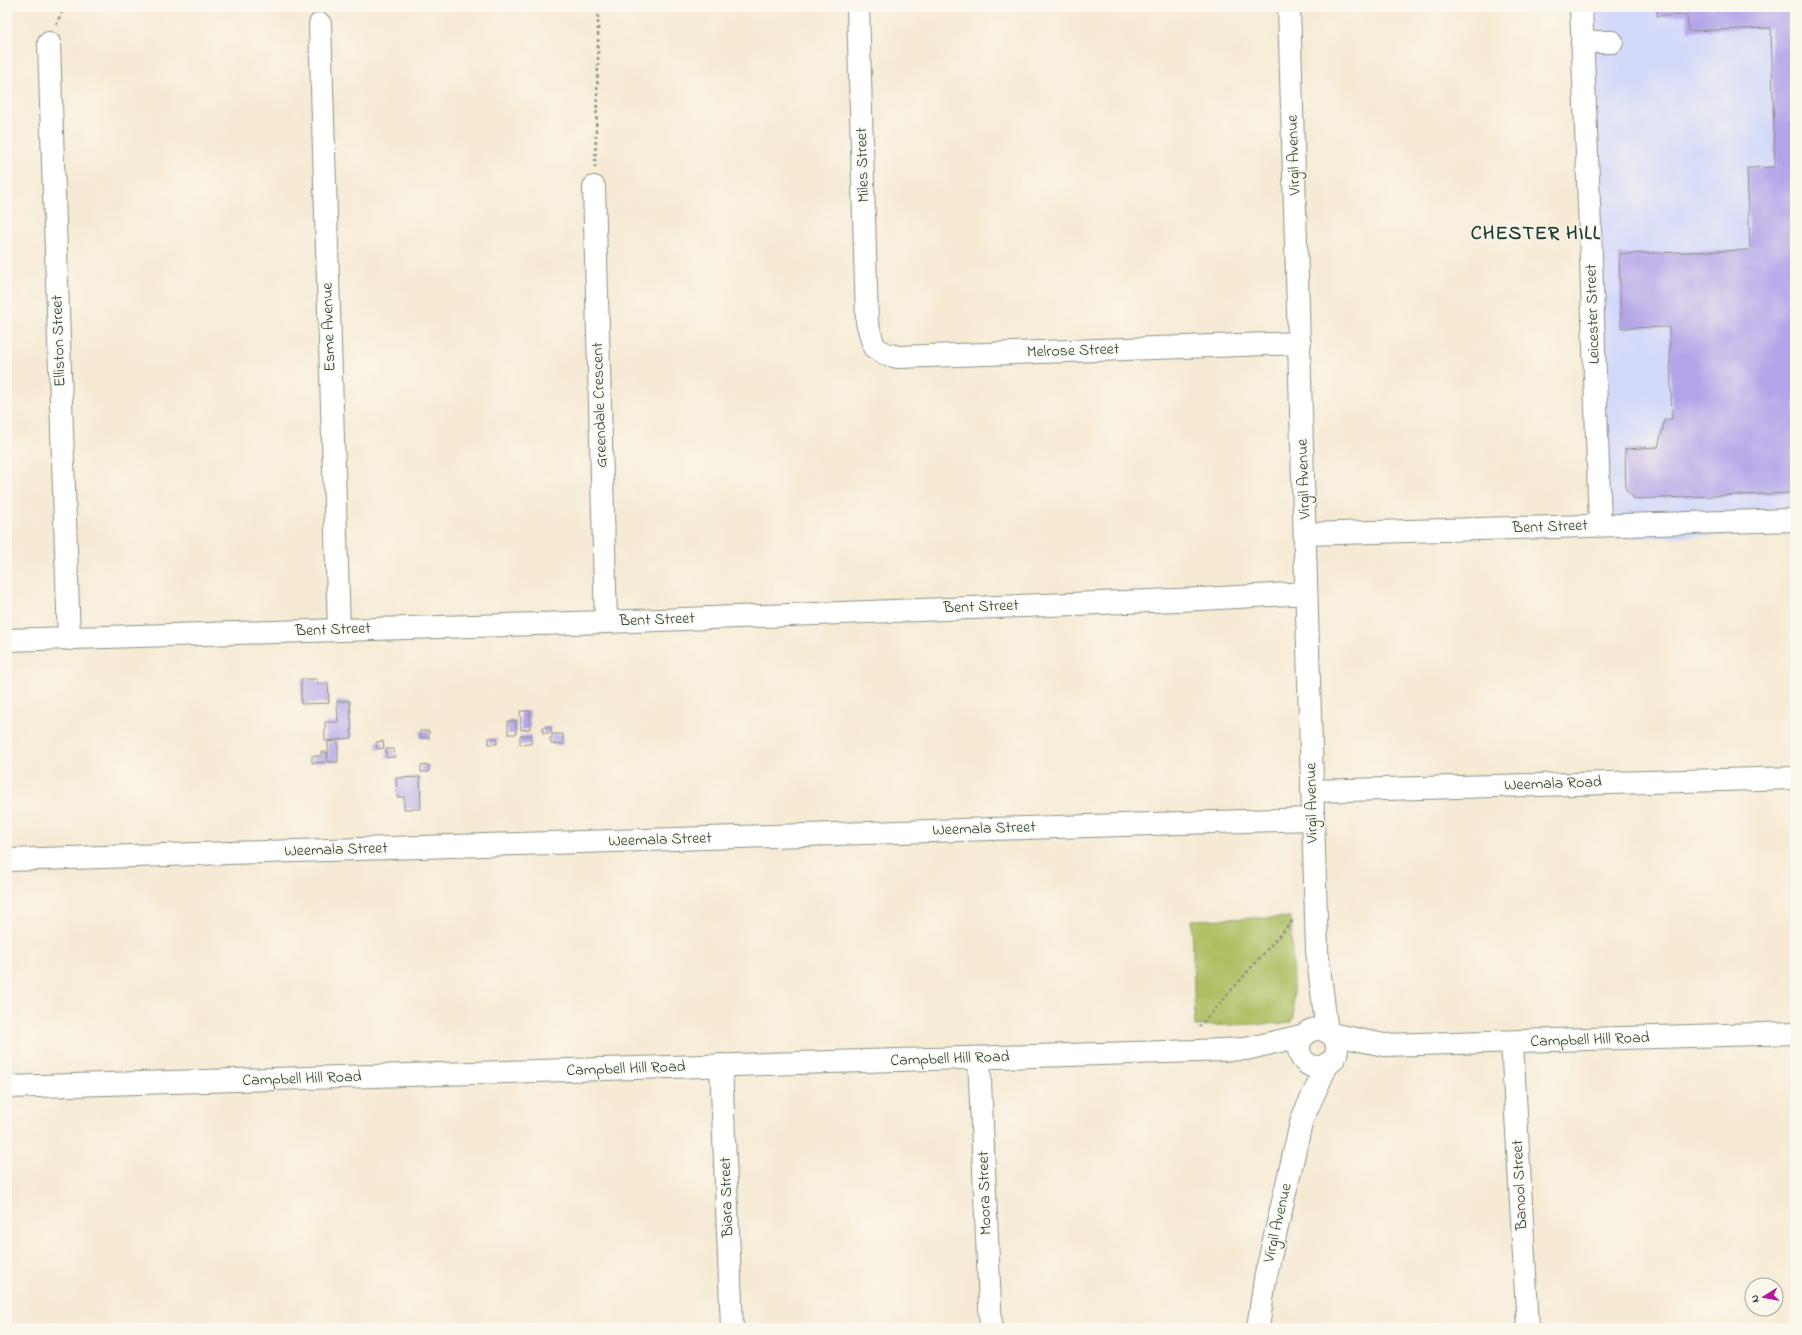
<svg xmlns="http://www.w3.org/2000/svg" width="1802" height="1335" font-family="'Indie Flower',sans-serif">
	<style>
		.built { fill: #d3d9f9 }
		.green { fill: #aebf63; stroke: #667e4c }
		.building { fill: #b3a4e9 }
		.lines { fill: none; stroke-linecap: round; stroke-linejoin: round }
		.minor-casing { stroke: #8a9484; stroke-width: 24 }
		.path { stroke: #8a9484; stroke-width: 2.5; stroke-dasharray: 3 3; stroke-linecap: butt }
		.minor { stroke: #fff; stroke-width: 22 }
		.labels { text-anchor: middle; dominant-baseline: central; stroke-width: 3; stroke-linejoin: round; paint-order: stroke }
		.street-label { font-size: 16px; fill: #1f3d34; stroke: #fbf7ec }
		.district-label { font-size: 20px; font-weight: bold; letter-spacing: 1px; fill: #1f3d34; stroke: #fbf7ec }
	</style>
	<rect width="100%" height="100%" fill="#fbf7ec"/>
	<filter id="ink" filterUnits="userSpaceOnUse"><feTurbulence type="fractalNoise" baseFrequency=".025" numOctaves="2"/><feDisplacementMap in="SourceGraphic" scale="8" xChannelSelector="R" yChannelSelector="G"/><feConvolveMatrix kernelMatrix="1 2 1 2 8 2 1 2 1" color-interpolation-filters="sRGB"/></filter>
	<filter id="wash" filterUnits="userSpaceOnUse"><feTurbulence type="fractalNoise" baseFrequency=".012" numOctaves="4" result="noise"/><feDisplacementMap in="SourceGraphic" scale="16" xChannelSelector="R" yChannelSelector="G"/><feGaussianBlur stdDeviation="0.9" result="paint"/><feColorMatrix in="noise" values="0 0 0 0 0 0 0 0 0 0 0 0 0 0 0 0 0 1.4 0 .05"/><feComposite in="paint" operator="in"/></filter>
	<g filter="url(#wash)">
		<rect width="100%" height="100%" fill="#f6ead4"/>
		<!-- built -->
		<polygon class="built" points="1582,7 1795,7 1795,534 1600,539"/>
		<!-- green -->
		<polygon class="green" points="1291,917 1294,1018 1291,1023 1195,1026 1192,920"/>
		<g id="blocks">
			<!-- building -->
			<g class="building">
				<polygon points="1657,7 1795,7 1795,493 1635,499 1626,490 1625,449 1658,447 1665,419 1672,419 1669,327 1621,328 1619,254 1750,250 1747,168 1775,167 1771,28 1688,31 1687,15 1657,16"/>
				<polygon points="301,679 317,679 317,684 328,683 329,703 301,704"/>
				<polygon points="337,701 350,701 352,738 325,741 325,722 338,722"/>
				<polygon points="520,711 530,711 530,729 521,730"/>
				<rect x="508" y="721" width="8" height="13"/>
				<rect x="543" y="727" width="8" height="6"/>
				<rect x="420" y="731" width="9" height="7"/>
				<polygon points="552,734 563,734 563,745 551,744 550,738 552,738"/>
				<polygon points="531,735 531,744 520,745 520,736"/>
				<rect x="489" y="738" width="8" height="6"/>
				<polygon points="338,741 338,762 328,762 328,742"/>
				<polygon points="383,741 384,748 377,749 376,742"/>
				<polygon points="386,749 394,749 395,757 386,758"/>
				<polygon points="321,752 327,752 327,762 312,763 312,756 321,756"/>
				<polygon points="429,765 429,772 421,772 421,766"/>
				<polygon points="420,777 421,809 404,809 404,797 397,797 396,778"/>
			</g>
		</g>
	</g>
	<g filter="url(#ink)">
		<use href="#blocks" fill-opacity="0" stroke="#8a9484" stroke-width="1"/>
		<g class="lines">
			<defs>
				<g id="minor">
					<polyline points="858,7 867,322 874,347 886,354 898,357 1300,343"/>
					<polyline points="1289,7 1317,951 1327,1032"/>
					<polyline points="1581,7 1590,229 1600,525"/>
					<polyline points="320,24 339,630"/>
					<polyline points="1582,42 1612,42"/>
					<polyline points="49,43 69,639"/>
					<polyline points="594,187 606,622"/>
					<polyline points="1305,534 1795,520"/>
					<polyline points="7,640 606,622 1202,599 1306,593"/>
					<polyline points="1312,791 1795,778"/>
					<polyline points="7,860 1312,819"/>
					<circle cx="1318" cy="1048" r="19"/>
					<polyline points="1331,1034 1384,1045 1795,1033"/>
					<polyline points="1512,1042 1528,1328"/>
					<polyline points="979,1058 991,1328"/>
					<polyline points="721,1065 732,1328"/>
					<polyline points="7,1087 1198,1051 1246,1049 1305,1035"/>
					<polyline points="1258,1328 1265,1279 1302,1119 1328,1063"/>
				</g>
			</defs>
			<!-- minor casing -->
			<use href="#minor" class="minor-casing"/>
			<!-- path -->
			<g class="path">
				<polyline points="56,25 64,7"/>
				<polyline points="595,168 598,61 598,7"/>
				<polyline points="1199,1027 1293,920"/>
			</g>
			<!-- minor -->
			<use href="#minor" class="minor"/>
		</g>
	</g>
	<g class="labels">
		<!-- street labels -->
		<g class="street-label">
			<text transform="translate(1294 155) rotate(-92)">Virgil Avenue</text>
			<text transform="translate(863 165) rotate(-92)">Miles Street</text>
			<text transform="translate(1593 314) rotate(-92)">Leicester Street</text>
			<text transform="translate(329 327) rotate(-92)">Esme Avenue</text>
			<text transform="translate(59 341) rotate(-92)">Elliston Street</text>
			<text transform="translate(1073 351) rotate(-2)">Melrose Street</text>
			<text transform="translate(600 405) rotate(-92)">Greendale Crescent</text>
			<text transform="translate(1304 479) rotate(-92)">Virgil Avenue</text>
			<text transform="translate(1550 527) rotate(-2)">Bent Street</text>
			<text transform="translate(981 607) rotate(-2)">Bent Street</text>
			<text transform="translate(657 620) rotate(-2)">Bent Street</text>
			<text transform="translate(333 630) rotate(-2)">Bent Street</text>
			<text transform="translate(1553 784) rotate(-2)">Weemala Road</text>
			<text transform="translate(1312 803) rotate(-91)">Virgil Avenue</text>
			<text transform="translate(984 829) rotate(-2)">Weemala Street</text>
			<text transform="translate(660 840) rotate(-2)">Weemala Street</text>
			<text transform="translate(336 850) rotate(-2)">Weemala Street</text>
			<text transform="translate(1590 1040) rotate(-2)">Campbell Hill Road</text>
			<text transform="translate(950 1059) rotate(-2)">Campbell Hill Road</text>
			<text transform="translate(626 1069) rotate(-2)">Campbell Hill Road</text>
			<text transform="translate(302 1079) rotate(-2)">Campbell Hill Road</text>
			<text transform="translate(1520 1185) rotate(-93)">Banool Street</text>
			<text transform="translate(985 1193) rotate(-92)">Moora Street</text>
			<text transform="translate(727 1197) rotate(-92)">Biara Street</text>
			<text transform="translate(1278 1223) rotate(-77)">Virgil Avenue</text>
		</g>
		<!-- district labels -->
		<g class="district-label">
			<text x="1536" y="234">CHESTER HILL</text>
		</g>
	</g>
	<!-- margin -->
	<rect width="1802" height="1335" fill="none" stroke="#fbf7ec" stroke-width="24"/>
	<!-- north arrow -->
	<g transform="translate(1764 1297) rotate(259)"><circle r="19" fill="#fbf7ec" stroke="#a3ada2"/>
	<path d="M0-3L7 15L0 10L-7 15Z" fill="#b5179e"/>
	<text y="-6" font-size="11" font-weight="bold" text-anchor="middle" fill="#1f3d34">N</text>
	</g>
</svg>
